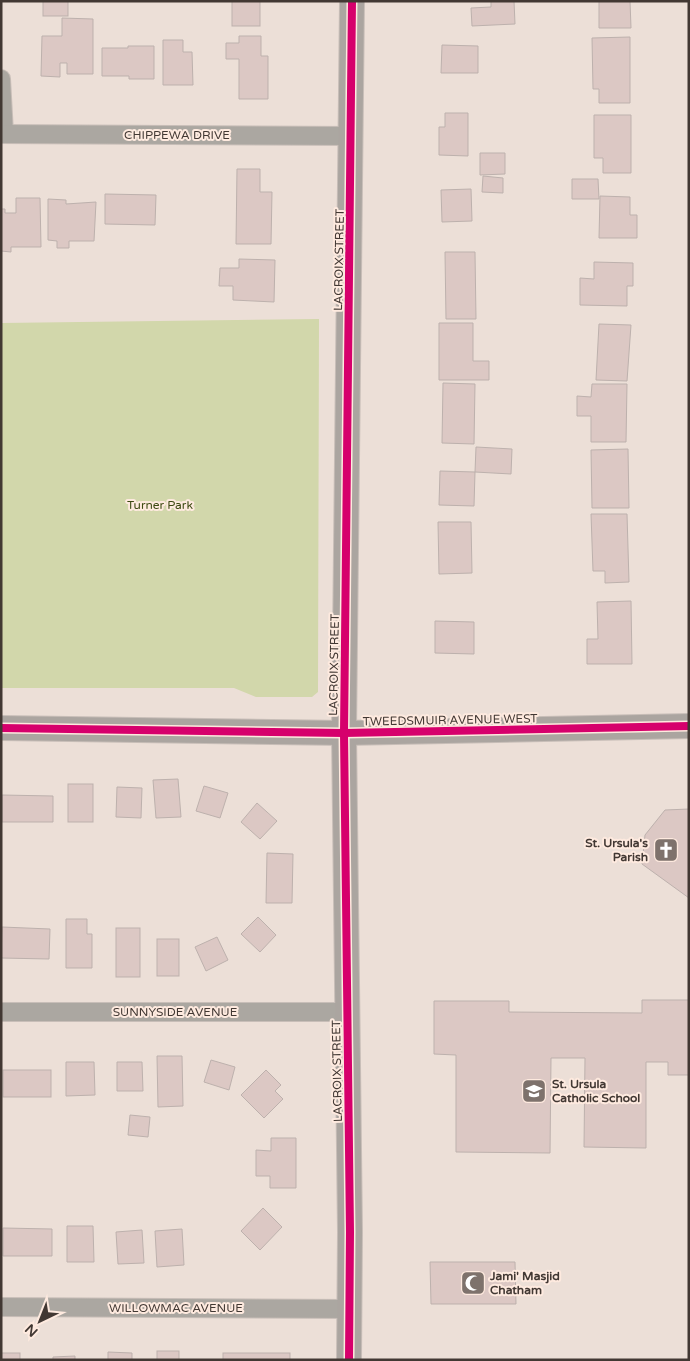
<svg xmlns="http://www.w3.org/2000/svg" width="690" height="1361" font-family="'Varela Round',sans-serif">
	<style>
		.green { fill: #d2d7ab }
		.building { fill: #dcc8c4; stroke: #bdb1ad }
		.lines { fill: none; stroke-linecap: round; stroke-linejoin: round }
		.street-casing { stroke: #c8beb8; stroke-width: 20 }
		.secondary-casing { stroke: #c8beb8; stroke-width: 26 }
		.street { stroke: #aba7a1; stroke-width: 18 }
		.secondary { stroke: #aba5a0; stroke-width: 24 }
		.cycleway-casing { stroke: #feeadf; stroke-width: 11 }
		.cycleway { stroke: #d6006c; stroke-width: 8 }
		.labels { text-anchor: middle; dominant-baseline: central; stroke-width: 4; stroke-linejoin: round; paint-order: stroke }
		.street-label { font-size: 12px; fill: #423833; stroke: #feeadf }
		.park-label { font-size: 12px; fill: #3d4a12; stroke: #feeadf }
		.poi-label { font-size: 12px; font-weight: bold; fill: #423833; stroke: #feeadf; text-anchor: start }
	</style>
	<rect width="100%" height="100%" fill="#ecdfd7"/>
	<!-- green -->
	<polygon class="green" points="319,319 318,692 312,697 256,697 234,688 1,688 1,323"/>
	<!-- building -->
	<g class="building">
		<rect x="43" y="1" width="25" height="15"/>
		<rect x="232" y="1" width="28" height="25"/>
		<polygon points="491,1 514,1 515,24 472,26 471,8 491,7"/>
		<polygon points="599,1 630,1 631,28 599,28"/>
		<polygon points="62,18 93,19 93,74 67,74 67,63 60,63 60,77 41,76 42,36 62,36"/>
		<polygon points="239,36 261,36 261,56 268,56 268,99 239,99 239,59 226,59 226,43 239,43"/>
		<polygon points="630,37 630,103 599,103 599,89 593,89 592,38"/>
		<polygon points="163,40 183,40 183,52 192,52 193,85 163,85"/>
		<polygon points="442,45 478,46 478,73 441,73"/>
		<polygon points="128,46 154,46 154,79 129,79 129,76 102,76 102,48 128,48"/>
		<polygon points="445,113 468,113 468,156 439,155 439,127 445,127"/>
		<polygon points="594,115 631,115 631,173 603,173 603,158 594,158"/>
		<polygon points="480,153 505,153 505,174 480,175"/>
		<polygon points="237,169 260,169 260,192 272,192 271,244 236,244"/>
		<polygon points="483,176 503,178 503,193 482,192"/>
		<polygon points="572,179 598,179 599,199 572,199"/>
		<polygon points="471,189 472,221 442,222 441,190"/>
		<polygon points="105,194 156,195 155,225 105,224"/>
		<polygon points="600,196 630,197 630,215 637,215 637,238 599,238"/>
		<polygon points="16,198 40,198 41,247 11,247 11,252 1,251 1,209 5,209 5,213 16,213"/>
		<polygon points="48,199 66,200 66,204 96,202 94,241 69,241 69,248 57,248 57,241 48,240"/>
		<polygon points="445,252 475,252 476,319 446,319"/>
		<polygon points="239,259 275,260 274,302 233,300 233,286 219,286 220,268 239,268"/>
		<polygon points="594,262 633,263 633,286 627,286 627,306 580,305 580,278 594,279"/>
		<polygon points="439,323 473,323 473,361 489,361 489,380 439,380"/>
		<polygon points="599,324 631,325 627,381 596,380"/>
		<polygon points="443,383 475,384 474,444 442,443"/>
		<polygon points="592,384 627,384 626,442 591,442 591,416 577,416 577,396 591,397"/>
		<polygon points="476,447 512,449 511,474 475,472"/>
		<polygon points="628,449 629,508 592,508 591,450"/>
		<polygon points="440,471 475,472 474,506 439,505"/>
		<polygon points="591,514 627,514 629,582 605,583 605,571 593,571"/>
		<polygon points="438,522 471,522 472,573 439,574"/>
		<polygon points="631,601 632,664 587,664 587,639 598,639 597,602"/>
		<polygon points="435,621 474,622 474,654 435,653"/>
		<polygon points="178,779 181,817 156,818 153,780"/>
		<rect x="68" y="784" width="25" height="38"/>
		<polygon points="204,786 228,793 220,818 196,811"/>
		<polygon points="117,787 142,788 141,818 116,817"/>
		<polygon points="2,795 53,796 53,822 2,822"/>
		<polygon points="257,803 277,821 260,839 241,822"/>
		<polygon points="689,809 689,898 642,864 645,835 665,810"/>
		<polygon points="267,853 293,854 292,903 266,903"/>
		<polygon points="258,917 276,935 260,952 241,934"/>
		<polygon points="66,919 87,919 87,934 92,934 92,968 66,968"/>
		<polygon points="2,927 50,929 49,959 1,958"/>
		<rect x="116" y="928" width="24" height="49"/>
		<polygon points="217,937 228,960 206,971 195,947"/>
		<rect x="157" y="939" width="22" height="37"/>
		<polygon points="642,1000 689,1000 689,1075 668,1075 668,1062 646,1062 646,1148 584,1147 585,1058 551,1058 550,1153 456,1152 456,1055 434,1054 434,1001 509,1001 509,1012 642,1013"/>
		<polygon points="157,1056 182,1056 183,1106 158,1107"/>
		<polygon points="211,1060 235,1067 229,1090 204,1082"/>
		<polygon points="66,1062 94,1062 95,1095 66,1096"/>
		<polygon points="117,1062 142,1062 143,1091 117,1091"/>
		<rect x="3" y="1070" width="48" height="27"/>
		<polygon points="266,1070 281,1085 275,1091 283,1099 264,1118 241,1095"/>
		<polygon points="130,1115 150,1117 148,1137 128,1135"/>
		<polygon points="271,1138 296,1138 296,1188 270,1188 270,1176 256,1176 256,1150 271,1151"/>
		<polygon points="263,1208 282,1227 260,1250 241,1231"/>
		<polygon points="67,1226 93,1226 94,1262 67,1262"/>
		<polygon points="3,1228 52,1229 52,1256 3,1256"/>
		<polygon points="182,1229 184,1265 157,1267 155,1231"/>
		<polygon points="142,1230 144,1263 118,1264 116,1232"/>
		<polygon points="430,1262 515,1262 516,1304 431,1304"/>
		<rect x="157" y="1351" width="22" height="9"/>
		<polygon points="108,1352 132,1353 132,1360 108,1360"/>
		<rect x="1" y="1353" width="19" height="7"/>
		<rect x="223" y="1353" width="67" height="7"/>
		<polygon points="75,1356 75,1360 53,1360 53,1357"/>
	</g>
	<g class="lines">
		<defs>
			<g id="street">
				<polyline points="1,79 4,133"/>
				<polyline points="1,134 352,136"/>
				<polyline points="1,1012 348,1012"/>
				<polyline points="1,1307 350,1309"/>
			</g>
			<g id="secondary">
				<polyline points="1,728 344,733 689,726"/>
				<polyline points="349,1360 350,1232 344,733 352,1"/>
			</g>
		</defs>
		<!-- street casing -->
		<use href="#street" class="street-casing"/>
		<!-- secondary casing -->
		<use href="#secondary" class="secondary-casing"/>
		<!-- street -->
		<use href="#street" class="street"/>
		<!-- secondary -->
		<use href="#secondary" class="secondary"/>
		<defs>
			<g id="cycleway">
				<polyline points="1,728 344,733 689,726"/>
				<polyline points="349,1360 350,1232 344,733 352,1"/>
			</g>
		</defs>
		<!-- cycleway casing -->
		<use href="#cycleway" class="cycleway-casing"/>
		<!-- cycleway -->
		<use href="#cycleway" class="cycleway"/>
	</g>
	<!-- icons -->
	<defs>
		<symbol id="church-square" viewBox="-11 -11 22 22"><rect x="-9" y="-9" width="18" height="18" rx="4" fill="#7e726c" stroke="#feeadf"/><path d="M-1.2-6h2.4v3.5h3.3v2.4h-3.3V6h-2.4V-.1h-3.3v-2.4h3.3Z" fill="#fff"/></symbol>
		<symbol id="school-square" viewBox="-11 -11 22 22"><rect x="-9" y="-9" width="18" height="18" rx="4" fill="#7e726c" stroke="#feeadf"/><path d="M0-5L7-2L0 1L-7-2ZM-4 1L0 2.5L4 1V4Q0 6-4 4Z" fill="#fff"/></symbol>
		<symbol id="mosque-square" viewBox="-11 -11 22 22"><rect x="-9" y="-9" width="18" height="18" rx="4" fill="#7e726c" stroke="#feeadf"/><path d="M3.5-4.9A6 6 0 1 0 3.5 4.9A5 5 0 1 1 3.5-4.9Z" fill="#fff"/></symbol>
	</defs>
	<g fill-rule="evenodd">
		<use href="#church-square" x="652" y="836" width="28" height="28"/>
		<use href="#school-square" x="520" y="1077" width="28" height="28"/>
		<use href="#mosque-square" x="459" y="1269" width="28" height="28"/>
	</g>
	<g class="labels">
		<!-- street labels -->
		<g class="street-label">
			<text x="177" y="135">CHIPPEWA DRIVE</text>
			<text transform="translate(339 260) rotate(-89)">LACROIX STREET</text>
			<text transform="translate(334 665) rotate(-89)">LACROIX STREET</text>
			<text transform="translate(450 720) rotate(-1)">TWEEDSMUIR AVENUE WEST</text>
			<text x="175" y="1012">SUNNYSIDE AVENUE</text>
			<text transform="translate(337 1071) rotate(-91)">LACROIX STREET</text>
			<text x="176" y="1308">WILLOWMAC AVENUE</text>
		</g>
		<!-- park labels -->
		<g class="park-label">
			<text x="160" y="505">Turner Park</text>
		</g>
		<!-- poi labels -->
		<g class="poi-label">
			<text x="648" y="843" text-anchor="end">St. Ursula's<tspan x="648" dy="14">Parish</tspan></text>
			<text x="552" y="1084">St. Ursula<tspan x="552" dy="14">Catholic School</tspan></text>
			<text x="490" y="1276">Jami' Masjid<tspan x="490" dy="14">Chatham</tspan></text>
		</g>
	</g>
	<!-- border -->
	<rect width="690" height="1361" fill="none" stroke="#423833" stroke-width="5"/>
	<!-- north arrow -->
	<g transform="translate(40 1321) rotate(223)" stroke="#feeadf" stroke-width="4" paint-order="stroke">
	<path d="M0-4L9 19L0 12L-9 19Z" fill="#423833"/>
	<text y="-8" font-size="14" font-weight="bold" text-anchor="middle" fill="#423833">N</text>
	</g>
</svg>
